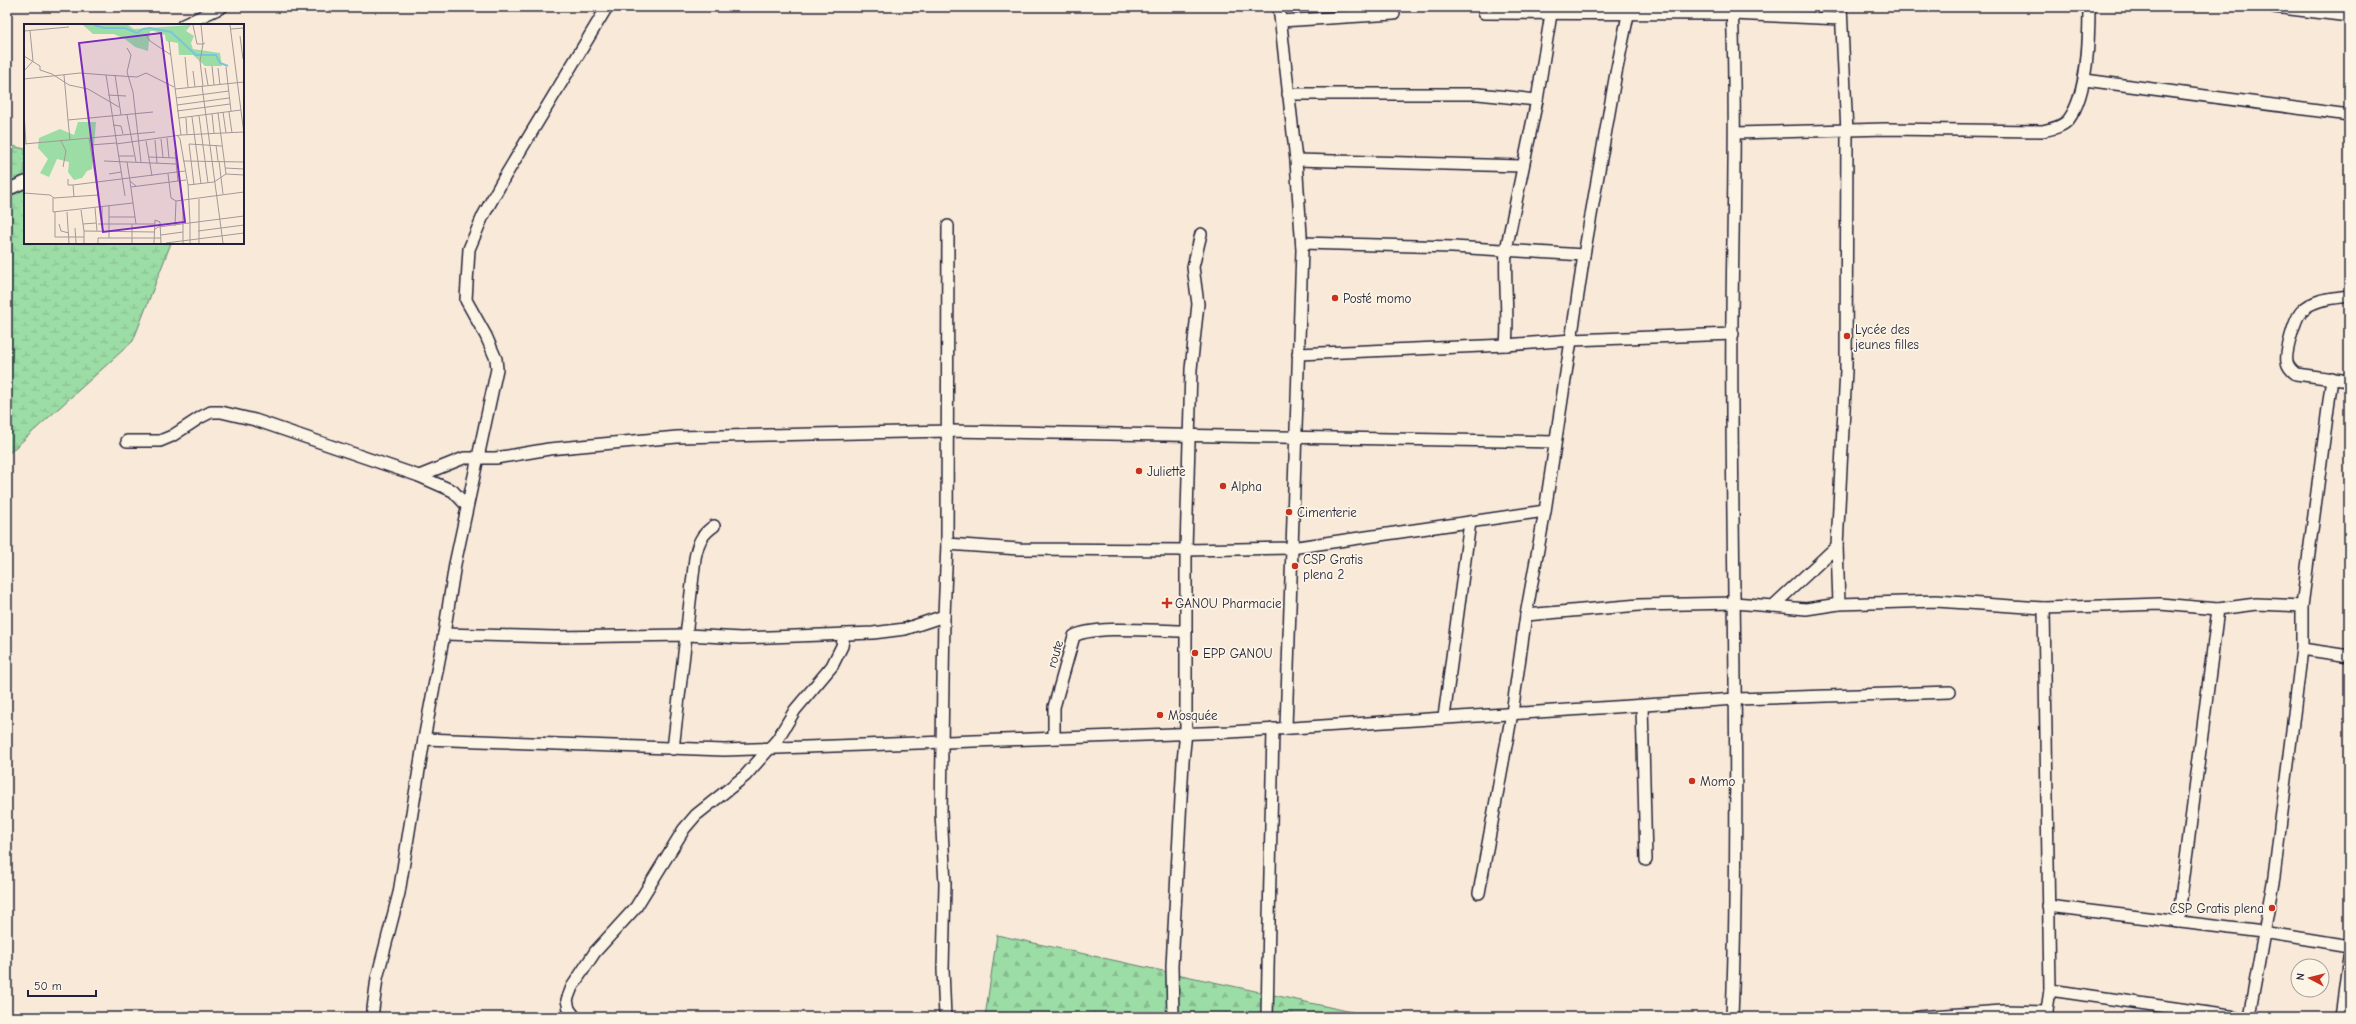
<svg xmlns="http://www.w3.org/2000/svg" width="2356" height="1024" font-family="'Comic Neue',sans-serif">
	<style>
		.forest { fill: url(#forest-firs); stroke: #5f7f70 }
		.wetland { fill: url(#wetland-marsh); stroke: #5f7f70 }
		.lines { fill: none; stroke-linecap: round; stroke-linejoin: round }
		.minor-casing { stroke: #22223b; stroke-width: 14 }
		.minor { stroke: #fcf5e5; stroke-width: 11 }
		.poi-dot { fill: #c8321e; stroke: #fcf5e5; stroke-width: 1.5 }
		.labels { text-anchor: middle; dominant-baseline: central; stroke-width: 3.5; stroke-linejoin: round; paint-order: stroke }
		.poi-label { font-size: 13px; fill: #22223b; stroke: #fcf5e5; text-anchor: start }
		.street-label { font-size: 13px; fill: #22223b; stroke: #fcf5e5 }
		.inset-river { fill: none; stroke: #7cc4dc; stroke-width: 2 }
		.inset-road { fill: none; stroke: #a39999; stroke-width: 1 }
		.view { fill: #7b2cbf; fill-opacity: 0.15; stroke: #7b2cbf; stroke-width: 2 }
		.inset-edge { fill: none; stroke: #22223b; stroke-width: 2 }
	</style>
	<defs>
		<pattern id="forest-firs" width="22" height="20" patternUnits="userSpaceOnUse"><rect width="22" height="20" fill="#9cdca5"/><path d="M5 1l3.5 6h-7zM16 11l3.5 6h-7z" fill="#86bc8f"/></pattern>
		<pattern id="wetland-marsh" width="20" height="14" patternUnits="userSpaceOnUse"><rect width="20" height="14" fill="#9cdca5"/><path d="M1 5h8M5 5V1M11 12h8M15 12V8" fill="none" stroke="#86bc8f"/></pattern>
	</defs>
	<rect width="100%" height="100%" fill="#f9e9d8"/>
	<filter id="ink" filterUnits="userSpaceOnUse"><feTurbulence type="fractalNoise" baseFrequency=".025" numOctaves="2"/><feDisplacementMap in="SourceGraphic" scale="8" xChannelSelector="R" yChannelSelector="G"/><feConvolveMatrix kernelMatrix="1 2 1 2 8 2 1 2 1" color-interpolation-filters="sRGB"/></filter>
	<g filter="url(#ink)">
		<!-- forest -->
		<polygon class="forest" points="997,935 1375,1017 985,1017"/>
		<!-- wetland -->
		<polygon class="wetland" points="7,145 25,149 25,243 171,243 133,341 7,455"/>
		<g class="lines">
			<defs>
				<g id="minor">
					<polyline points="1279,7 1296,160 1302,250 1286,727"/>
					<polyline points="2274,7 2349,16"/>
					<polyline points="1484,13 1732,14 1841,19"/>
					<polyline points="1281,21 1394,14"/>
					<polyline points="183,25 222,7"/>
					<polyline points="2085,80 2349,115"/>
					<polyline points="1288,94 1478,94 1537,100"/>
					<path d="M1735,133L1886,129L2042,131C2051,129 2063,127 2069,119C2088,93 2089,38 2089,7"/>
					<polyline points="1296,160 1522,166"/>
					<polyline points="7,190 25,182"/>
					<polyline points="1302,243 1453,247 1584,255"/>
					<path d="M2349,296C2334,298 2313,299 2302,311C2295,317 2285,353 2287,362C2288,367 2292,371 2296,374L2349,381"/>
					<path d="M1506,345C1509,313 1504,282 1506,250L1537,100L1551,14"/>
					<polyline points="1298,354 1506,345 1572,340 1733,334"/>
					<polyline points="127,441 160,441 172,436 201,417 211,412 221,412 255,420 419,476 453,491 466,505"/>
					<polyline points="419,476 464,458 496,458 549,449 677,437 949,431 1555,442"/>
					<polyline points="947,544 1019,549 1186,550 1291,548 1545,511"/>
					<polyline points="1839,604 1837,546 1846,370 1847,132 1841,7"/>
					<polyline points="1773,606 1806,609 1839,604 1936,601 2044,608 2050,990 2046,1017"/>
					<polyline points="2044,608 2160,604 2218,609 2256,604 2302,606"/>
					<polyline points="1526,615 1639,605 1734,603 1773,606 1837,546"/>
					<polyline points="444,634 555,637 688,635 741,638 873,633 905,629 944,616"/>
					<polyline points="2302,649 2302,606 2332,378"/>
					<polyline points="1642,706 1646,860"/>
					<polyline points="1444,717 1470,522"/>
					<path d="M1054,737V707L1074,636C1096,625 1155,631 1181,631"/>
					<polyline points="424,739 444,634 455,564 497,369 496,359 486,336 466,300 469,249 483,216 504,178 607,7"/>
					<path d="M673,749L695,558C698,543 701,535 714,526"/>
					<polyline points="1479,893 1512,713 1526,615 1545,511 1584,255 1616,73 1628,15"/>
					<polyline points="2048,906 2263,932 2349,946"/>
					<polyline points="2178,922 2218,609"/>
					<polyline points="2050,990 2236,1017"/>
					<polyline points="372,1017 377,978 399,893 424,739 724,750 1230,732 1736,699 1950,692"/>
					<polyline points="575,1017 569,1009 567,1000 572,987 595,952 636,907 684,829 696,815 745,776 777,740 795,710 832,666 842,646 844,634"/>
					<polyline points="945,1017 943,969 945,884 941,812 944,616 947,544 948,226"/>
					<polyline points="1173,1017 1172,966 1183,761 1186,732 1186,550 1191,369 1198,304 1193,267 1201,234"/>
					<polyline points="1267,1017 1273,729"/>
					<path d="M1732,1017C1740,814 1733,611 1732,408C1730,274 1738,141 1732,7"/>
					<polyline points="1918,1017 2002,1011 2047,1012"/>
					<polyline points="2249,1017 2274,877 2302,649 2349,656"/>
					<polyline points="2341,1017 2349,957"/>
				</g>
			</defs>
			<!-- minor casing -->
			<use href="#minor" class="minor-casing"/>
			<!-- minor -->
			<use href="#minor" class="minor"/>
		</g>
	</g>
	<!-- markers -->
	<g class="poi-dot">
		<circle cx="1335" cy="298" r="4"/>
		<circle cx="1847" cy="336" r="4"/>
		<circle cx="1139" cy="471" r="4"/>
		<circle cx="1223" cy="486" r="4"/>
		<circle cx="1289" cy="512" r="4"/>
		<circle cx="1295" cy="566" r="4"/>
		<path d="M1165 597h4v4h4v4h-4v4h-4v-4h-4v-4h4z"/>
		<circle cx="1195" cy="653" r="4"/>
		<circle cx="1160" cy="715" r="4"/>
		<circle cx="1692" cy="781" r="4"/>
		<circle cx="2272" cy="908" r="4"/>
	</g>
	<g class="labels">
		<!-- poi labels -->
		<g class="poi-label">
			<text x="1343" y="298">Posté momo</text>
			<text x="1855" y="329">Lycée des<tspan x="1855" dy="15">jeunes filles</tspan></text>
			<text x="1147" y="471">Juliette</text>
			<text x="1231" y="486">Alpha</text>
			<text x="1297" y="512">Cimenterie</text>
			<text x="1303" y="559">CSP Gratis<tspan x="1303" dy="15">plena 2</tspan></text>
			<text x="1175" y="603">GANOU Pharmacie</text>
			<text x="1203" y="653">EPP GANOU</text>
			<text x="1168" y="715">Mosquée</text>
			<text x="1700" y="781">Momo</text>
			<text x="2264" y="908" text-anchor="end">CSP Gratis plena</text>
		</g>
		<!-- street labels -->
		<g class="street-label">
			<text transform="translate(1055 654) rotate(-74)">route</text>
		</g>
	</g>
	<!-- overview -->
	<g transform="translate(24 24)">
		<rect width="220" height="220" fill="#f9e9d8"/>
		<path d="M54,98H72L68,145L63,147L58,154L50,156L44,148L45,138L33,135L25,153L16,149L24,135L14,124L15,114L36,105L50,111Z" fill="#9cdca5"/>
		<path d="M59,1H104L110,5L167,1L162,7L170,12L167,19L169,25L196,29L198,42H181L169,31H155L154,19L142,17L141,11L130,7H126L124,27L111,23L101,15L90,10H69Z" fill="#9cdca5"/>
		<path class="inset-river" d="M70,1L80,4H101L113,9L119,5L126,4L147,8L172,31H192L196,39L204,42"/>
		<path class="inset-road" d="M169,1L173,20H179L176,37L179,62M177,1L179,20L181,19M206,1L220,110M207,5L220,4M0,7L45,3M6,7L9,37M122,11L126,17L147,31M216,12L219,35M145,17L157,111M0,32L16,42V46L28,50L45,61L64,65L95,83M161,33L164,63M188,42L190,61M202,43L207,87M181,44L184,61M194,44L196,61M0,47L9,37M169,47L171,63M103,48L109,68L117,138M103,48L107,31L103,24M40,51L44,96M82,51L113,53L122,49L150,63M91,51L97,91M0,55L56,49L82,51L101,172M178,62L199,219M151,65L220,58M84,71L102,72M152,74L205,67M153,81L205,74M153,87L206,80M0,88L2,120M199,88L202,109M205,88L208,109M194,89L202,150M188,90L190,109M103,91L112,138M175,92L184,159M168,93L177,160M155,94L217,86M162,94L163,110M89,101L97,102L99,110M153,111L156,115L164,161L166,199M65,114L76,183M143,114L145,134M137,115L139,133M46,116L44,96L129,88M131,116L133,139M37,117L42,127L39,143M122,117L128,152M0,120L131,108M92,120L157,111L220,108M67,121L92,119M192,121L194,137M151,128L154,157M94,132H110M125,133L152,134M80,137L152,140M159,137L220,138M195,137L199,170M103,138L106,157L112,162M201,144L220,145M85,150L97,148M144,150L147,174L152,177L220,168M44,155V161H49L161,147M49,161L50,173M164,161L190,158L202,150L220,151M170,161L165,120L198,122M107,163L162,156M0,169L26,171L30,174L74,171M29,174V188L109,179L106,157M175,175V219M159,177V219M109,179L112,200M71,184L73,207M57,186L60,207M31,188V213H60M43,188L45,219M85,193H111M166,199V219M35,200L37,207L45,209M59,200L72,199M74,200H108V219M78,200V183M108,200H130M151,202L152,177M51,204L52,219M130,206L134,203L220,192M174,207L220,201M137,211L159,208M85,214V182M60,219V207L130,208M74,219V214H137M130,219L131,196L136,198L137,219M142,219L220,209"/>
		<path class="view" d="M137,9L161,198L79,208L55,19Z"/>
		<rect width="220" height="220" class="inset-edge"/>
	</g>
	<!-- margin -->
	<rect width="2356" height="1024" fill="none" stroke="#fcf5e5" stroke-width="24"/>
	<rect x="12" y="12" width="2332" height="1000" fill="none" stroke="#22223b" stroke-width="1.5" filter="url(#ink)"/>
	<!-- north arrow -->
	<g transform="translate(2310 978) rotate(277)"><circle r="19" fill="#fcf5e5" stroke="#a5a1a1"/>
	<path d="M0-3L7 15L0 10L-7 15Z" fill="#c8321e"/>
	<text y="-6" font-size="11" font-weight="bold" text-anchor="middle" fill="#22223b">N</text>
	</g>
	<!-- scale -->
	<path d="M28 990v6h68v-6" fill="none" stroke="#22223b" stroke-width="2"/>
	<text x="34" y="990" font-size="12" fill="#22223b" stroke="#fcf5e5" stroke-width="3" paint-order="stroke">50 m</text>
</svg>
